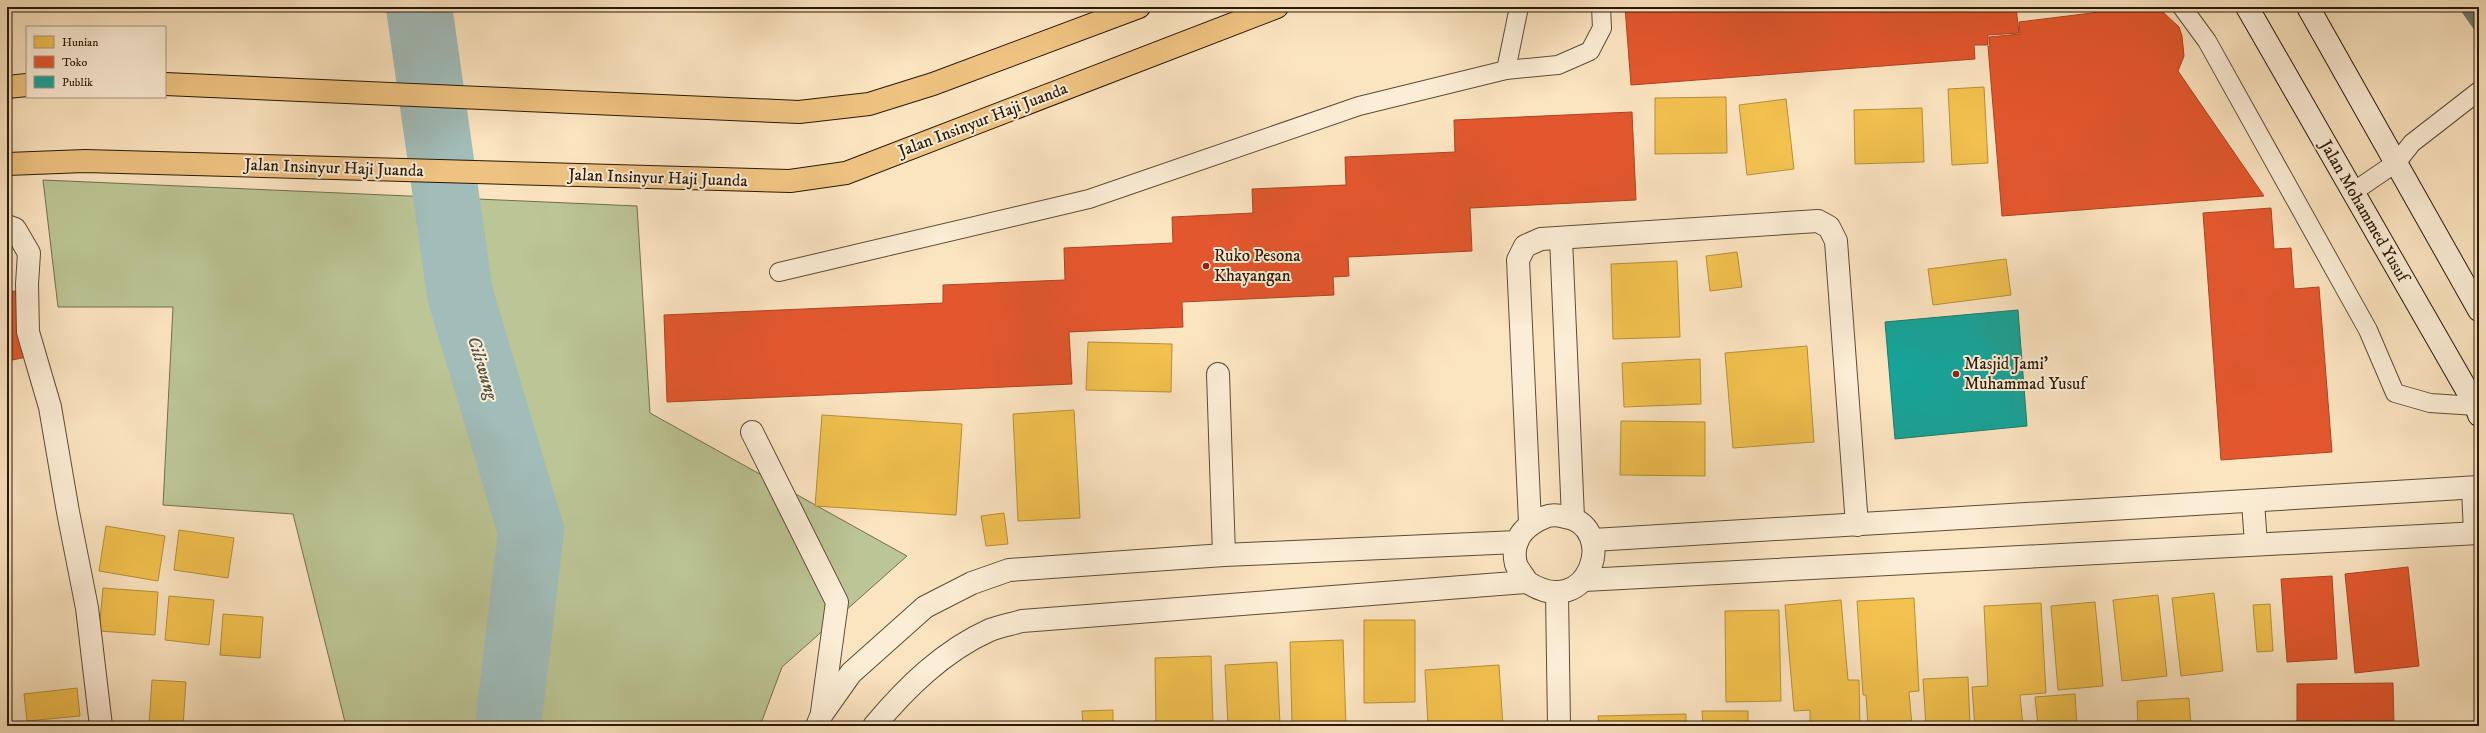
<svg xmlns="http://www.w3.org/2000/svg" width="2486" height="733" font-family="'IM FELL DW Pica',serif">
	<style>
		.green { fill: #bcc595; stroke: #726f4e }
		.homes { fill: #f2c14e; stroke: #b68f39 }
		.shops { fill: #e4572e; stroke: #ac4422 }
		.public { fill: #17a398; stroke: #1c7a6c }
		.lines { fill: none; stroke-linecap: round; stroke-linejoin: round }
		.stream { stroke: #717b72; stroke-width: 11 }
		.river { stroke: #a1bdba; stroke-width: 66 }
		.service-casing { stroke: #5e4c35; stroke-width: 20 }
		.minor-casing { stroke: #5e4c35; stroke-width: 24 }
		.secondary-casing { stroke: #291907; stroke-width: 24 }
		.trunk-casing { stroke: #291907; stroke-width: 24 }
		.service { stroke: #fcedd6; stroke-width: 18 }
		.minor { stroke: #fcedd6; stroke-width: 22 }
		.secondary { stroke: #fcedd6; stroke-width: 22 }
		.trunk { stroke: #eec280; stroke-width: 22 }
		.poi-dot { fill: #8f2418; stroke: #fcedd6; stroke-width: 1.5 }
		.labels { text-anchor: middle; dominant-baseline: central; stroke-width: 4; stroke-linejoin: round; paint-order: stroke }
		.street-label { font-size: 17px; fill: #291907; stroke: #fcedd6 }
		.poi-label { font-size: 17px; fill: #291907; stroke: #fcedd6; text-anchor: start }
		.water-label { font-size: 18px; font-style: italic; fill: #535246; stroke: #fcedd6 }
	</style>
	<rect width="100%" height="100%" fill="#fbe4c0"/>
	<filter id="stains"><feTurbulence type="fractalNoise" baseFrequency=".005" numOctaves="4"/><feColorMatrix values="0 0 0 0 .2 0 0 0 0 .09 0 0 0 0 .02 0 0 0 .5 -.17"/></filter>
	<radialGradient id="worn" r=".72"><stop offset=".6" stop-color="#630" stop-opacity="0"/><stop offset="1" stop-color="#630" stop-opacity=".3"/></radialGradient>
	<!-- green -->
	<polygon class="green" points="43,180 637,206 650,413 907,556 782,667 760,726 346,726 293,514 163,505 173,307 58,307"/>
	<!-- homes -->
	<g class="homes">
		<polygon points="1984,87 1988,163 1952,165 1948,89"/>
		<polygon points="1726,97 1727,153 1655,154 1655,98"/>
		<polygon points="1786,99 1794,169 1747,175 1739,105"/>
		<polygon points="1922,108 1924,162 1855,164 1854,110"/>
		<polygon points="1737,252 1742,287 1710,291 1706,256"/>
		<polygon points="2006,259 2011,295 1933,305 1928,269"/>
		<polygon points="1677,261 1680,337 1613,339 1611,264"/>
		<polygon points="1088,342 1172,344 1171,392 1086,390"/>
		<polygon points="1807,346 1814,442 1733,448 1725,353"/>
		<polygon points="1700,359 1701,404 1624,407 1622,363"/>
		<polygon points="1074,410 1080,518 1018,521 1013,414"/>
		<polygon points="822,415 962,424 956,515 815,506"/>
		<polygon points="1621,421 1705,422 1705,476 1620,475"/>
		<polygon points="1004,513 1008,544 986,546 981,516"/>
		<polygon points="106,526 165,536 158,581 99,571"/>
		<polygon points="179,530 234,538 228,578 174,570"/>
		<polygon points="103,588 158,592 155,635 99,631"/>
		<polygon points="2214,593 2223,671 2181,676 2172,598"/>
		<polygon points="2158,595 2167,676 2122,681 2113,600"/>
		<polygon points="169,596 214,600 209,645 165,640"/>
		<polygon points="1914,598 1919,691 1909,692 1912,726 1868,726 1866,695 1863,695 1857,601"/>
		<polygon points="1841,600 1848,680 1859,680 1860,726 1810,726 1810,710 1794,711 1785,605"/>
		<polygon points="2095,602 2103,686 2058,690 2051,606"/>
		<polygon points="2041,603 2046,693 2020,695 2023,726 1975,726 1972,687 1988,686 1984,606"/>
		<polygon points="2270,604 2273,651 2257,652 2253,605"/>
		<polygon points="1779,610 1781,701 1726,702 1725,611"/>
		<polygon points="223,614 263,617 260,658 220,655"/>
		<polygon points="1364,620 1415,620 1415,702 1364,703"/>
		<polygon points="1343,640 1346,726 1292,726 1290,642"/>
		<polygon points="1211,656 1213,726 1156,726 1155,658"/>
		<polygon points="1277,662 1280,724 1228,726 1225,665"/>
		<polygon points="1499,665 1503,726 1428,726 1425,670"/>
		<polygon points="1968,677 1970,726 1926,726 1923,679"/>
		<polygon points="152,680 186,682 183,726 149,726"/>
		<polygon points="77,688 80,716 27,721 24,694"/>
		<polygon points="2075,694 2077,726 2038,726 2035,697"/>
		<polygon points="2189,698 2191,726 2138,726 2137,701"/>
		<polygon points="1113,710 1113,726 1083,726 1082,711"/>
		<polygon points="1702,711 1748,711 1748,726 1703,726"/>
		<polygon points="1686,714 1686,726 1599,726 1598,716"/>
	</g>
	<!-- shops -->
	<g class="shops">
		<polygon points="1625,7 2016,7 2019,33 1988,35 1988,45 1974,45 1975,59 1631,85"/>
		<polygon points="2126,7 2154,7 2164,13 2179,27 2182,36 2184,56 2178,71 2264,196 2002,216 1988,46 1990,47 1989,37 2020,34 2019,22 2116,10"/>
		<polygon points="1632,112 1636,200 1470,208 1472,251 1348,257 1349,276 1333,277 1334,295 1182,302 1183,327 1069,332 1072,384 667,402 664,315 943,303 943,285 1065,280 1064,248 1173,243 1172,217 1253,213 1252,189 1346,185 1345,157 1455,152 1454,120"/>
		<polygon points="2271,208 2274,249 2291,248 2294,289 2319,287 2332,452 2221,460 2203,213"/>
		<polygon points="15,291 27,357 7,361 7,292"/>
		<polygon points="2408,567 2419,666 2355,673 2345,574"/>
		<polygon points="2332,576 2337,659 2287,662 2281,579"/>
		<polygon points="2393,683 2394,726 2297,726 2297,684"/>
	</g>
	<!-- public -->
	<polygon class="public" points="2018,310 2027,426 1895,439 1885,322"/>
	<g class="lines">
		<!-- stream -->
		<polyline class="stream" points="2465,7 2479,27"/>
		<!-- river -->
		<polyline class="river" points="419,7 460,294 531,531 508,726"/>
		<defs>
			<g id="service">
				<polyline points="2182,7 2207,41 2368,330 2395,393 2430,403 2476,406"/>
				<polyline points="1506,70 1519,7"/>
				<polyline points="2353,192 2397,162 2412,143 2479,91"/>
				<polyline points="779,272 1089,199 1359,106 1506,70 1558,65 1590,51 1602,28 1601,7"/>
			</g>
			<g id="minor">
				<polyline points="7,226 15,229 29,253 27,284 28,332 50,407 68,512 87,608 101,726"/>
				<polyline points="1561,238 1573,518"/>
				<polyline points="1218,374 1224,555"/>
				<polyline points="752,432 837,602 822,712"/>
				<polyline points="2473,488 2475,533"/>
				<polyline points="2253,502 2256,544"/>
				<polyline points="1530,523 1518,260 1525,246 1541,239 1818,221 1829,227 1836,241 1857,525"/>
				<polyline points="1593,540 2479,487"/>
				<polyline points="1584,580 2479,533"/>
				<polyline points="1557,593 1559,726"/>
				<polyline points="817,726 822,714 851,673 925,607 972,583 1009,570 1224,555 1517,542"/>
				<path d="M874,726C906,688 943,651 990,630C1000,626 1012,624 1022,621L1527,582C1590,623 1619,526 1565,517C1558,515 1552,514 1545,517C1525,525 1510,540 1516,564C1518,570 1524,576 1527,582"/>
			</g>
			<g id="secondary">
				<polyline points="2247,7 2476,406 2479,415"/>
				<polyline points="2308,7 2479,310"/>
			</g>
			<g id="trunk">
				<polyline points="165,84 799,112 869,104 933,84 1139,7"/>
				<polyline points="7,87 27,85"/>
				<polyline points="7,164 85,161 790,181 846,173 1277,7"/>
			</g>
		</defs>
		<!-- service casing -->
		<use href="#service" class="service-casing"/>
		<!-- minor casing -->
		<use href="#minor" class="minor-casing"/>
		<!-- secondary casing -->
		<use href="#secondary" class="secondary-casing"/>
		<!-- trunk casing -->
		<use href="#trunk" class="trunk-casing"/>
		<!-- service -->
		<use href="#service" class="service"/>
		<!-- minor -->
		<use href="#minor" class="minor"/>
		<!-- secondary -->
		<use href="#secondary" class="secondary"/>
		<!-- trunk -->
		<use href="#trunk" class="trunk"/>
	</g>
	<!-- markers -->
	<g class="poi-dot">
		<circle cx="1206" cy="266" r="4"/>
		<circle cx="1956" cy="374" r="4"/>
	</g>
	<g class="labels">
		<!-- street labels -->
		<g class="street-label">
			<text transform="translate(983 120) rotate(-21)">Jalan Insinyur Haji Juanda</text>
			<text transform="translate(334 168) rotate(2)">Jalan Insinyur Haji Juanda</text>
			<text transform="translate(658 178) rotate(2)">Jalan Insinyur Haji Juanda</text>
			<text transform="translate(2364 211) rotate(60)">Jalan Mohammed Yusuf</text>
		</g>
		<!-- poi labels -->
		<g class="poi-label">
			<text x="1214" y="256">Ruko Pesona<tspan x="1214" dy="20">Khayangan</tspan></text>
			<text x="1964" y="364">Masjid Jami'<tspan x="1964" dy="20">Muhammad Yusuf</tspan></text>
		</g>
		<!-- water labels -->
		<g class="water-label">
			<text transform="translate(482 368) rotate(73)">Ciliwung</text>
		</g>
	</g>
	<!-- margin -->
	<rect width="2486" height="733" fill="none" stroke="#fbe4c0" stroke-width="24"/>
	<rect x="8" y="8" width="2470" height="717" fill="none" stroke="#291907" stroke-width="2"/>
	<rect x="12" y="12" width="2462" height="709" fill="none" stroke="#291907"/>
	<!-- legend -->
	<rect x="26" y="26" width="140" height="72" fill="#fcedd6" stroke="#a89883"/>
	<rect x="34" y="36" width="20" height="12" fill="#f2c14e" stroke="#a89883"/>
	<text x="62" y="46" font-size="12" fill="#291907">Hunian</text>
	<rect x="34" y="56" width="20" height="12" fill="#e4572e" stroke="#a89883"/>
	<text x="62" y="66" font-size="12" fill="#291907">Toko</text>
	<rect x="34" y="76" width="20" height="12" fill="#17a398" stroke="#a89883"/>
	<text x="62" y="86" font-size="12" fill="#291907">Publik</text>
	<rect width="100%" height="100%" filter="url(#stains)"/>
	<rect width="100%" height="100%" fill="url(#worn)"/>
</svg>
